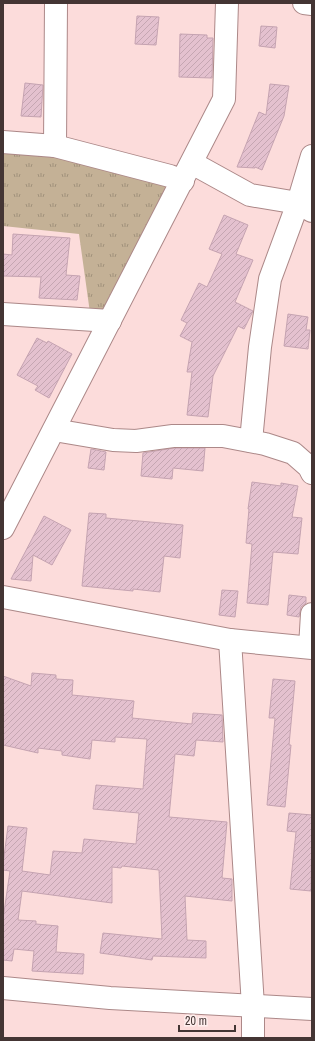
<svg xmlns="http://www.w3.org/2000/svg" width="315" height="1041" font-family="'Archivo Narrow',sans-serif">
	<style>
		.grass { fill: url(#grass-tufts) }
		.building { fill: url(#building-hatch); stroke: #c5a3b1 }
		.lines { fill: none; stroke-linecap: round; stroke-linejoin: round }
		.minor-casing { stroke: #ac8888; stroke-width: 24 }
		.tertiary-casing { stroke: #ac8888; stroke-width: 24 }
		.minor { stroke: #fff; stroke-width: 22 }
		.tertiary { stroke: #fff; stroke-width: 22 }
	</style>
	<defs>
		<pattern id="grass-tufts" width="24" height="20" patternUnits="userSpaceOnUse"><rect width="24" height="20" fill="#c4b196"/><path d="M3 7l-1-3M5 7V3M7 7l1-3M15 17l-1-3M17 17v-4M19 17l1-3" fill="none" stroke="#a1917b"/></pattern>
		<pattern id="building-hatch" width="6" height="6" patternUnits="userSpaceOnUse"><rect width="6" height="6" fill="#e4c1cf"/><path d="M-1 1l2-2M0 6l6-6M5 7l2-2" fill="none" stroke="#c5a6b2"/></pattern>
	</defs>
	<rect width="100%" height="100%" fill="#fcdcdb"/>
	<!-- grass -->
	<polygon class="grass" points="3,142 183,181 110,321 91,320 79,234 3,226"/>
	<!-- building -->
	<g class="building">
		<polygon points="137,16 159,17 156,45 135,44"/>
		<polygon points="261,26 277,27 275,48 259,46"/>
		<polygon points="180,34 207,35 207,38 213,38 212,78 179,77"/>
		<polygon points="25,83 43,85 41,117 21,116"/>
		<polygon points="270,84 289,86 284,116 262,170 255,167 255,168 237,167 259,112 266,115"/>
		<polygon points="224,215 248,225 236,254 253,260 235,302 253,311 244,329 238,326 213,376 208,417 187,415 192,372 187,372 192,342 180,336 187,323 181,320 199,283 207,287 222,254 209,249"/>
		<polygon points="13,234 70,238 66,275 80,276 77,300 39,298 41,277 3,276 3,254 12,255"/>
		<polygon points="288,314 308,317 306,330 310,330 308,349 284,346"/>
		<polygon points="37,338 47,343 48,341 72,354 49,398 35,390 38,386 17,375"/>
		<polygon points="174,448 205,448 203,471 173,468 172,479 141,476 143,453"/>
		<polygon points="91,449 106,452 104,470 88,468"/>
		<polygon points="252,482 281,486 281,483 298,486 292,517 302,518 298,554 273,552 268,605 247,603 252,544 246,543 249,509 248,509"/>
		<polygon points="89,513 106,514 106,518 183,525 180,558 164,556 160,592 133,589 133,591 82,586"/>
		<polygon points="44,516 71,530 52,565 33,555 31,581 11,579"/>
		<polygon points="222,590 238,591 235,617 219,615"/>
		<polygon points="289,595 306,597 306,603 301,607 299,617 287,615"/>
		<polygon points="32,673 56,675 56,679 73,680 72,695 134,701 132,718 192,724 193,713 222,715 223,742 196,740 194,756 175,754 169,817 227,822 222,878 232,879 232,901 185,896 187,940 206,941 206,958 153,956 152,960 100,953 103,933 162,939 159,870 122,866 121,868 112,867 112,903 22,891 18,920 36,921 36,924 58,926 56,952 84,954 83,974 32,971 34,951 14,949 12,961 3,960 3,919 10,871 3,870 3,864 8,826 27,828 22,871 50,875 53,851 82,853 84,839 136,844 139,813 93,809 96,785 143,789 147,739 115,737 115,742 92,740 90,759 62,755 62,751 38,748 38,753 3,745 3,676 31,686"/>
		<polygon points="273,679 295,681 289,745 291,745 285,807 267,805 275,718 269,718"/>
		<polygon points="289,813 312,815 311,891 290,889 296,832 287,831"/>
	</g>
	<g class="lines">
		<defs>
			<g id="minor">
				<polyline points="304,3 312,4"/>
				<polyline points="3,142 55,146 170,176 183,181"/>
				<polyline points="55,146 56,3"/>
				<polyline points="192,163 250,195 298,203 312,211"/>
				<polyline points="3,314 110,321"/>
				<polyline points="54,430 113,440 136,441 173,436 223,436 265,444 293,453 309,467 312,473"/>
				<polyline points="251,441 260,347 270,279 298,203 312,156"/>
				<polyline points="3,528 224,99 227,3"/>
				<polyline points="3,597 230,640 312,648"/>
				<polyline points="230,640 253,1006 253,1038"/>
				<polyline points="310,647 312,614"/>
			</g>
			<polyline id="tertiary" points="3,988 110,998 312,1009"/>
		</defs>
		<!-- minor casing -->
		<use href="#minor" class="minor-casing"/>
		<!-- tertiary casing -->
		<use href="#tertiary" class="tertiary-casing"/>
		<!-- minor -->
		<use href="#minor" class="minor"/>
		<!-- tertiary -->
		<use href="#tertiary" class="tertiary"/>
	</g>
	<!-- border -->
	<rect width="315" height="1041" fill="none" stroke="#443534" stroke-width="8"/>
	<!-- scale -->
	<path d="M179 1025v6h56v-6" fill="none" stroke="#443534" stroke-width="2"/>
	<text x="185" y="1025" font-size="12" fill="#443534" stroke="#feeeed" stroke-width="3" paint-order="stroke">20 m</text>
</svg>
